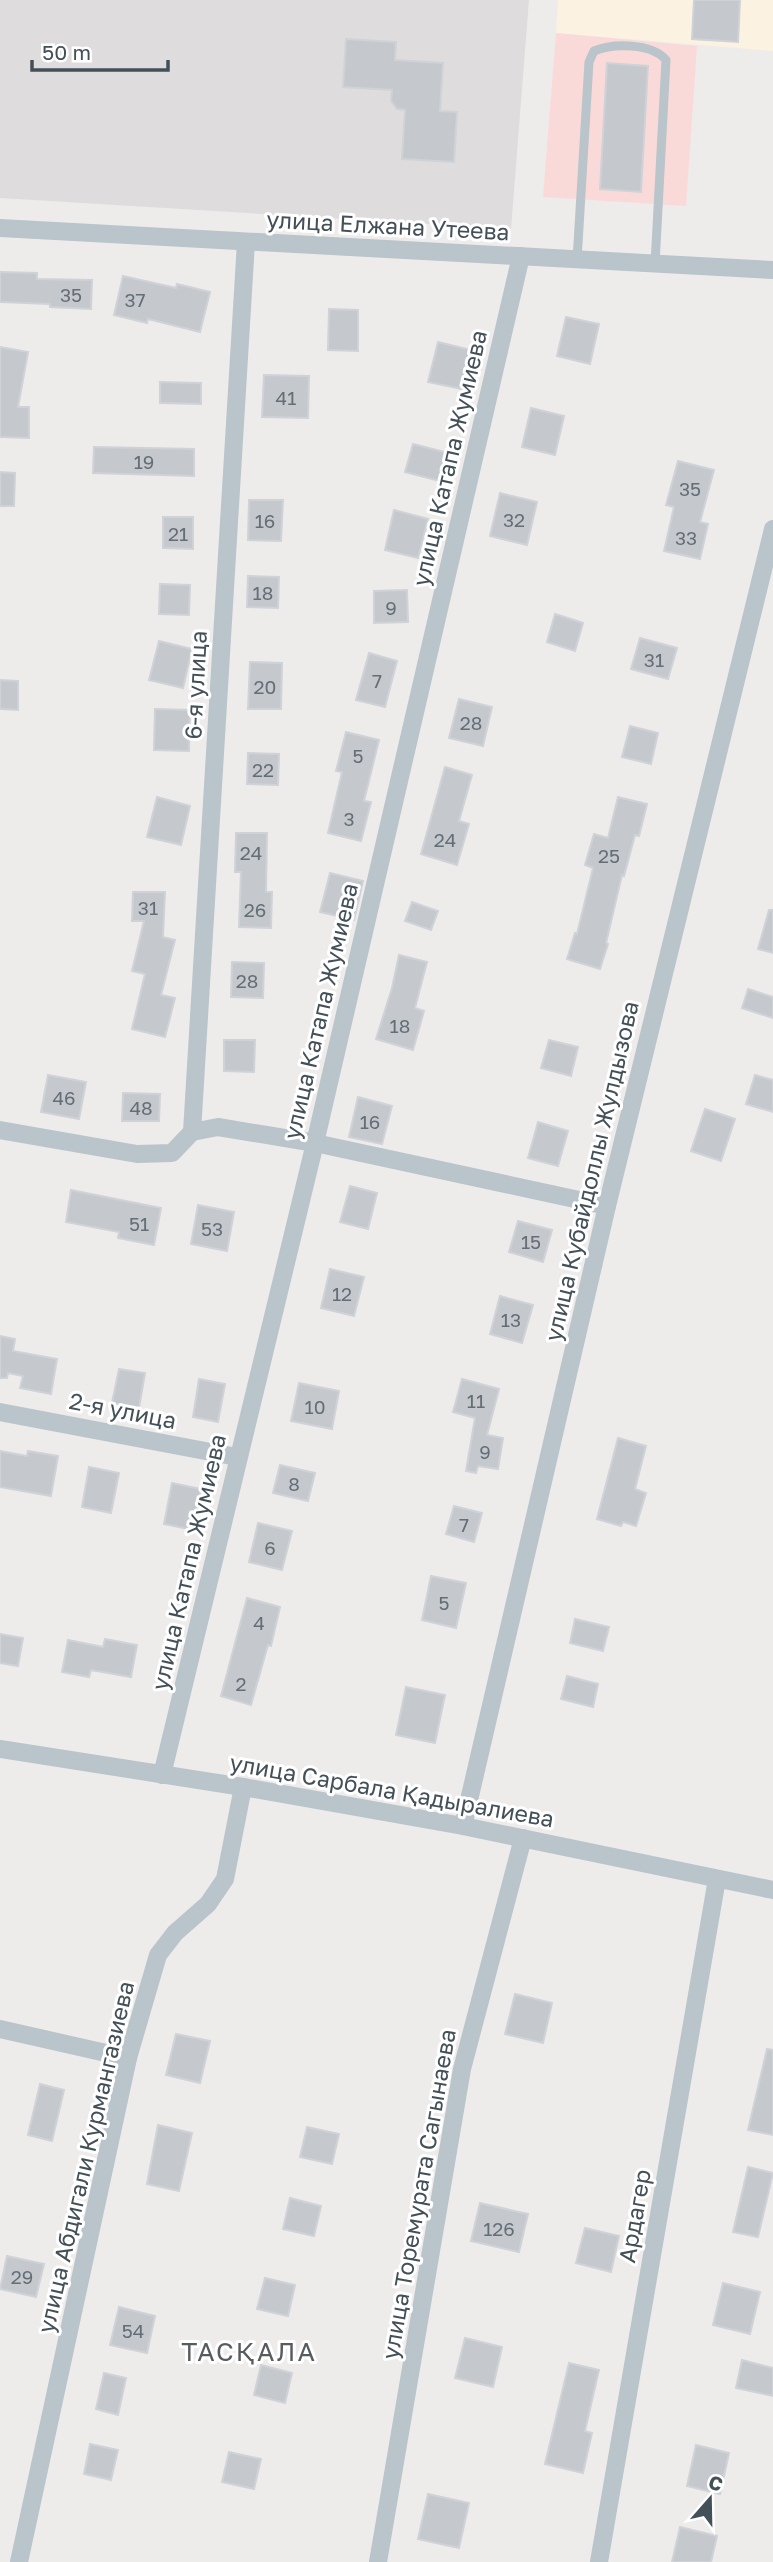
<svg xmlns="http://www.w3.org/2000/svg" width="773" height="2562" font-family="'Golos Text',sans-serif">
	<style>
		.commercial { fill: #fbf2e2 }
		.education { fill: #dfdcdd }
		.medical { fill: #fadad9 }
		.building { fill: #c5c9ce; stroke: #cfd2d7; stroke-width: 2 }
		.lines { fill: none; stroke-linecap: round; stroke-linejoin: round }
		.lane { stroke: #b9c4cb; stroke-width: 9 }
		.street { stroke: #b9c4cb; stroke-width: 18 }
		.labels { text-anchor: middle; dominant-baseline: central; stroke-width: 6; stroke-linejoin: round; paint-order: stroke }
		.number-label { font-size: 19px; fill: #646e76 }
		.street-label { font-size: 23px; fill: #445058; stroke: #fff }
		.quarter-label { font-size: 26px; letter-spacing: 2px; fill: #585c60; stroke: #fff }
	</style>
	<rect width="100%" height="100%" fill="#eeebeb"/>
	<!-- commercial -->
	<polygon class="commercial" points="558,0 773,0 773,51 556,33"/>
	<!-- education -->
	<polygon class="education" points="0,0 529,0 511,229 0,198"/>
	<!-- medical -->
	<polygon class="medical" points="556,33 697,46 686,206 543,197"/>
	<!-- building -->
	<g class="building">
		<polygon points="694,0 740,0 738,42 692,39"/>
		<polygon points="346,39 396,42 395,60 443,63 440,111 457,112 454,162 402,159 405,110 397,109 391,101 392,90 343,87"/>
		<polygon points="607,63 648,66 641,192 600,189"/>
		<polygon points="0,272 37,273 37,279 92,280 91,309 50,307 50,304 0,302"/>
		<polygon points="123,276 176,288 177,284 210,292 200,332 148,319 147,323 114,315"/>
		<polygon points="329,309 358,310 358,351 328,350"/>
		<polygon points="566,317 599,324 590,364 557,356"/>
		<polygon points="438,342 471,350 462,389 428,382"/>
		<polygon points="0,347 28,352 18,407 29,407 29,438 0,437"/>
		<polygon points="264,375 309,376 308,418 262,417"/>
		<polygon points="160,382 201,383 201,404 160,403"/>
		<polygon points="531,408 564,416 555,455 522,447"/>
		<polygon points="413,444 448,453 440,481 405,472"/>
		<polygon points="94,447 194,449 194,476 93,473"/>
		<polygon points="678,461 714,470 700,522 708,524 700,559 664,551 674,507 666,505"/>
		<polygon points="0,472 15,473 14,506 0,506"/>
		<polygon points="500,493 537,502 527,545 490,536"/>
		<polygon points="249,500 283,500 281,541 248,540"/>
		<polygon points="394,510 428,519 418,558 385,550"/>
		<polygon points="163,517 193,517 193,549 163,548"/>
		<polygon points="248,576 279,577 278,608 247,607"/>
		<polygon points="160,584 190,585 189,615 159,614"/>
		<polygon points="407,590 408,622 374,623 374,591"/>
		<polygon points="555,614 583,623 575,651 547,642"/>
		<polygon points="640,638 677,648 668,679 631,669"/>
		<polygon points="159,641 192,649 183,688 149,680"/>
		<polygon points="369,653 397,661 385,707 356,700"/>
		<polygon points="250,662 282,663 281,709 248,709"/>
		<polygon points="0,680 18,681 18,710 0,709"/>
		<polygon points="459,699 492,707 483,746 449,738"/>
		<polygon points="155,709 190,710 189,751 154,750"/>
		<polygon points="630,726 658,733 651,764 622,757"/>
		<polygon points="346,732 379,740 364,801 371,802 361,841 328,833 342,772 336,771"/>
		<polygon points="248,753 279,754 278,785 247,784"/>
		<polygon points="445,767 472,775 459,821 469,824 457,865 421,854"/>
		<polygon points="157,797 190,806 181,845 147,837"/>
		<polygon points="618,797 647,804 639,836 635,835 624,876 622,875 606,943 608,944 600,969 567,959 575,933 577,934 593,868 585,865 594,834 608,838"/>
		<polygon points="236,833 267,833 266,892 272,892 271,928 239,927 241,872 235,872"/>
		<polygon points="330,873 363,881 354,920 320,912"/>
		<polygon points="133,892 165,892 163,937 175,940 161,995 175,998 165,1037 132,1029 145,974 132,971 144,921 132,921"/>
		<polygon points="412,902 438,911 431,930 405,921"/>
		<polygon points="769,910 773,910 773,953 758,949"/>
		<polygon points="399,955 427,962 415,1008 424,1011 413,1050 376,1039 392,988"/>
		<polygon points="232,962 264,963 263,998 231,997"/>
		<polygon points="748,989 773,997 773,1018 742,1008"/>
		<polygon points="224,1040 255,1040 254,1072 224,1071"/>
		<polygon points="549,1040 578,1047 571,1076 541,1068"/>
		<polygon points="48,1075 86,1082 79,1119 41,1112"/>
		<polygon points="755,1075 773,1080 773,1112 746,1104"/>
		<polygon points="123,1093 160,1094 159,1121 122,1121"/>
		<polygon points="358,1097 392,1106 382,1144 349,1137"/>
		<polygon points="705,1109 735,1119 721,1161 691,1151"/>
		<polygon points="538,1122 568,1131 558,1166 528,1158"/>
		<polygon points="350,1186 377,1193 368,1229 340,1222"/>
		<polygon points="71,1190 161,1208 154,1245 118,1238 119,1232 66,1222"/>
		<polygon points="198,1205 234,1212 227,1251 191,1244"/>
		<polygon points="518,1221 552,1230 543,1262 509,1252"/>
		<polygon points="330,1269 364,1277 354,1316 321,1308"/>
		<polygon points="500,1296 533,1305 522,1343 490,1334"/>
		<polygon points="0,1336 15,1339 13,1351 57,1359 51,1394 20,1388 23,1376 8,1373 7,1378 0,1378"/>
		<polygon points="119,1369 145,1373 139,1408 112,1403"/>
		<polygon points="199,1379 225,1384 218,1422 193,1417"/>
		<polygon points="462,1379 499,1389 487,1435 503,1438 498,1469 478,1466 476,1473 466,1471 475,1418 453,1412"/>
		<polygon points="299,1383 339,1391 332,1429 291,1421"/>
		<polygon points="618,1438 646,1446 635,1489 646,1493 636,1526 623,1522 621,1526 597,1519"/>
		<polygon points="0,1451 27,1456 28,1451 58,1456 51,1496 0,1487"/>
		<polygon points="280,1465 315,1473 308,1501 273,1493"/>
		<polygon points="89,1467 119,1473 111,1513 82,1507"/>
		<polygon points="172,1483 201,1489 193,1530 164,1524"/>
		<polygon points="454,1506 482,1513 474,1542 446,1534"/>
		<polygon points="258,1523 292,1531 282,1570 249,1562"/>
		<polygon points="431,1576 466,1583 456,1628 422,1620"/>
		<polygon points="247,1598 280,1607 271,1646 268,1645 251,1705 221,1696"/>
		<polygon points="575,1619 609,1627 603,1651 570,1643"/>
		<polygon points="0,1634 23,1638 18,1666 0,1663"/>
		<polygon points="105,1639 137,1645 131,1677 91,1670 89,1677 62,1672 68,1640 103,1647"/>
		<polygon points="567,1676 598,1684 593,1707 561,1699"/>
		<polygon points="406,1687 445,1695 435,1743 396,1735"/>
		<polygon points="515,1994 552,2003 543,2043 505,2034"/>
		<polygon points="176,2034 210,2041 200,2083 166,2075"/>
		<polygon points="767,2049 773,2050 773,2135 748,2130"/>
		<polygon points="40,2084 64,2090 52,2141 28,2135"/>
		<polygon points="158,2125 192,2133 179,2191 147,2184"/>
		<polygon points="307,2127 339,2134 332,2164 300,2157"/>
		<polygon points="748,2167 773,2173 758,2237 733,2232"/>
		<polygon points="290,2198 321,2206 314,2236 283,2229"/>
		<polygon points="480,2203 528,2214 519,2252 471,2241"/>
		<polygon points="585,2228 619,2236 611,2272 576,2263"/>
		<polygon points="7,2256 44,2264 36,2297 0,2289"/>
		<polygon points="265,2278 295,2285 288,2316 257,2309"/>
		<polygon points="723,2283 760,2292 750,2334 713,2325"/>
		<polygon points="119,2307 155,2316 147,2353 110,2345"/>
		<polygon points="465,2338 502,2347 493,2387 455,2378"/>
		<polygon points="742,2360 773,2368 773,2396 736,2388"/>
		<polygon points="569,2363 599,2370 585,2431 592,2433 583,2473 545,2464"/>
		<polygon points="261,2365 292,2373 285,2403 254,2395"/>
		<polygon points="104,2373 126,2378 118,2415 96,2409"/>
		<polygon points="90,2444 118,2450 111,2480 84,2474"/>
		<polygon points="696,2445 729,2453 720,2494 687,2486"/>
		<polygon points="229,2452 261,2459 254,2489 222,2482"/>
		<polygon points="428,2494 469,2503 459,2548 418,2539"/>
		<polygon points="680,2527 717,2536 711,2562 672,2562"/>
	</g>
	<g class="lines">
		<!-- lane -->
		<path class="lane" d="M577,260L589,62L594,51C613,43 652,43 666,60L655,264"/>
		<!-- street -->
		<g class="street">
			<polyline points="0,228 773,270"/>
			<polyline points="0,1130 137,1154 172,1153 192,1132 218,1127 315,1143 607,1206"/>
			<polyline points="192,1132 246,242"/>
			<polyline points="0,1412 237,1457"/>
			<polyline points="0,1749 243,1787 463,1826 773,1890"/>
			<polyline points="162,1775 315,1143 521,256"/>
			<polyline points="463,1826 607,1206 773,529"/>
			<polyline points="0,2029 128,2058"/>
			<polyline points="19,2562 128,2058 158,1955 175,1933 208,1904 225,1879 243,1787"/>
			<polyline points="378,2562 462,2069 523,1838"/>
			<polyline points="599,2562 717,1879"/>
		</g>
	</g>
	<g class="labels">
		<!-- number labels -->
		<g class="number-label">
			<text x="71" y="294">35</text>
			<text x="135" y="299">37</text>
			<text x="286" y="397">41</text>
			<text x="144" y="461">19</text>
			<text x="690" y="488">35</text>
			<text x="514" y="519">32</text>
			<text x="265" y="520">16</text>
			<text x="178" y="533">21</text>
			<text x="686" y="537">33</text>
			<text x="263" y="592">18</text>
			<text x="391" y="607">9</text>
			<text x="654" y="659">31</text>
			<text x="377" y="680">7</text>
			<text x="265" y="686">20</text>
			<text x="471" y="722">28</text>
			<text x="358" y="755">5</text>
			<text x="263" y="769">22</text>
			<text x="349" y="818">3</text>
			<text x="445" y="839">24</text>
			<text x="251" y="852">24</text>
			<text x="609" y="855">25</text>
			<text x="148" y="907">31</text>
			<text x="255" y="909">26</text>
			<text x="247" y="980">28</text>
			<text x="400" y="1025">18</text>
			<text x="64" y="1097">46</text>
			<text x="141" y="1107">48</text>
			<text x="370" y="1121">16</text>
			<text x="139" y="1223">51</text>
			<text x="212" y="1228">53</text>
			<text x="531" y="1241">15</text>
			<text x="342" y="1293">12</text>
			<text x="511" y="1319">13</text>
			<text x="476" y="1400">11</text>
			<text x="315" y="1406">10</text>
			<text x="485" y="1451">9</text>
			<text x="294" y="1483">8</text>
			<text x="464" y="1524">7</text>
			<text x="270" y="1547">6</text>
			<text x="444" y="1602">5</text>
			<text x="259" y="1622">4</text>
			<text x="241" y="1683">2</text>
			<text x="499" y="2228">126</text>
			<text x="22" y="2276">29</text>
			<text x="133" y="2330">54</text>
		</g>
		<!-- street labels -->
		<g class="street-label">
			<text transform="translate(388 225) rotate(3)">улица Елжана Утеева</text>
			<text transform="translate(449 458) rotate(-77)">улица Катапа Жумиева</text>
			<text transform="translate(195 685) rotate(-87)">6-я улица</text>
			<text transform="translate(320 1011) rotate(-77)">улица Катапа Жумиева</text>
			<text transform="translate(591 1171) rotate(-77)">улица Кубайдоллы Жулдызова</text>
			<text transform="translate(123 1410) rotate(11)">2-я улица</text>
			<text transform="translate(188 1562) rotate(-77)">улица Катапа Жумиева</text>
			<text transform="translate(392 1790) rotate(10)">улица Сарбала Қадыралиева</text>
			<text transform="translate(85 2157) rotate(-77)">улица Абдигали Курмангазиева</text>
			<text transform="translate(418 2194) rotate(-80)">улица Торемурата Сагынаева</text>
			<text transform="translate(634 2216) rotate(-80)">Ардагер</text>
		</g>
		<!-- quarter labels -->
		<g class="quarter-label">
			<text x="249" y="2351">ТАСҚАЛА</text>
		</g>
	</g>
	<!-- north arrow -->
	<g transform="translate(710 2499) rotate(20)" stroke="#ffffff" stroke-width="5" paint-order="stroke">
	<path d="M0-5L12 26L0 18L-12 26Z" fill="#445058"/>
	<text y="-10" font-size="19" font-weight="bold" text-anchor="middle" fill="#445058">С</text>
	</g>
	<!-- scale -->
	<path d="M32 60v10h136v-10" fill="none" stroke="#445058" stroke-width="3.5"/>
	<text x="42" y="60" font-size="21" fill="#445058" stroke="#ffffff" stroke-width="5" paint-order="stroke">50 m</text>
</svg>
